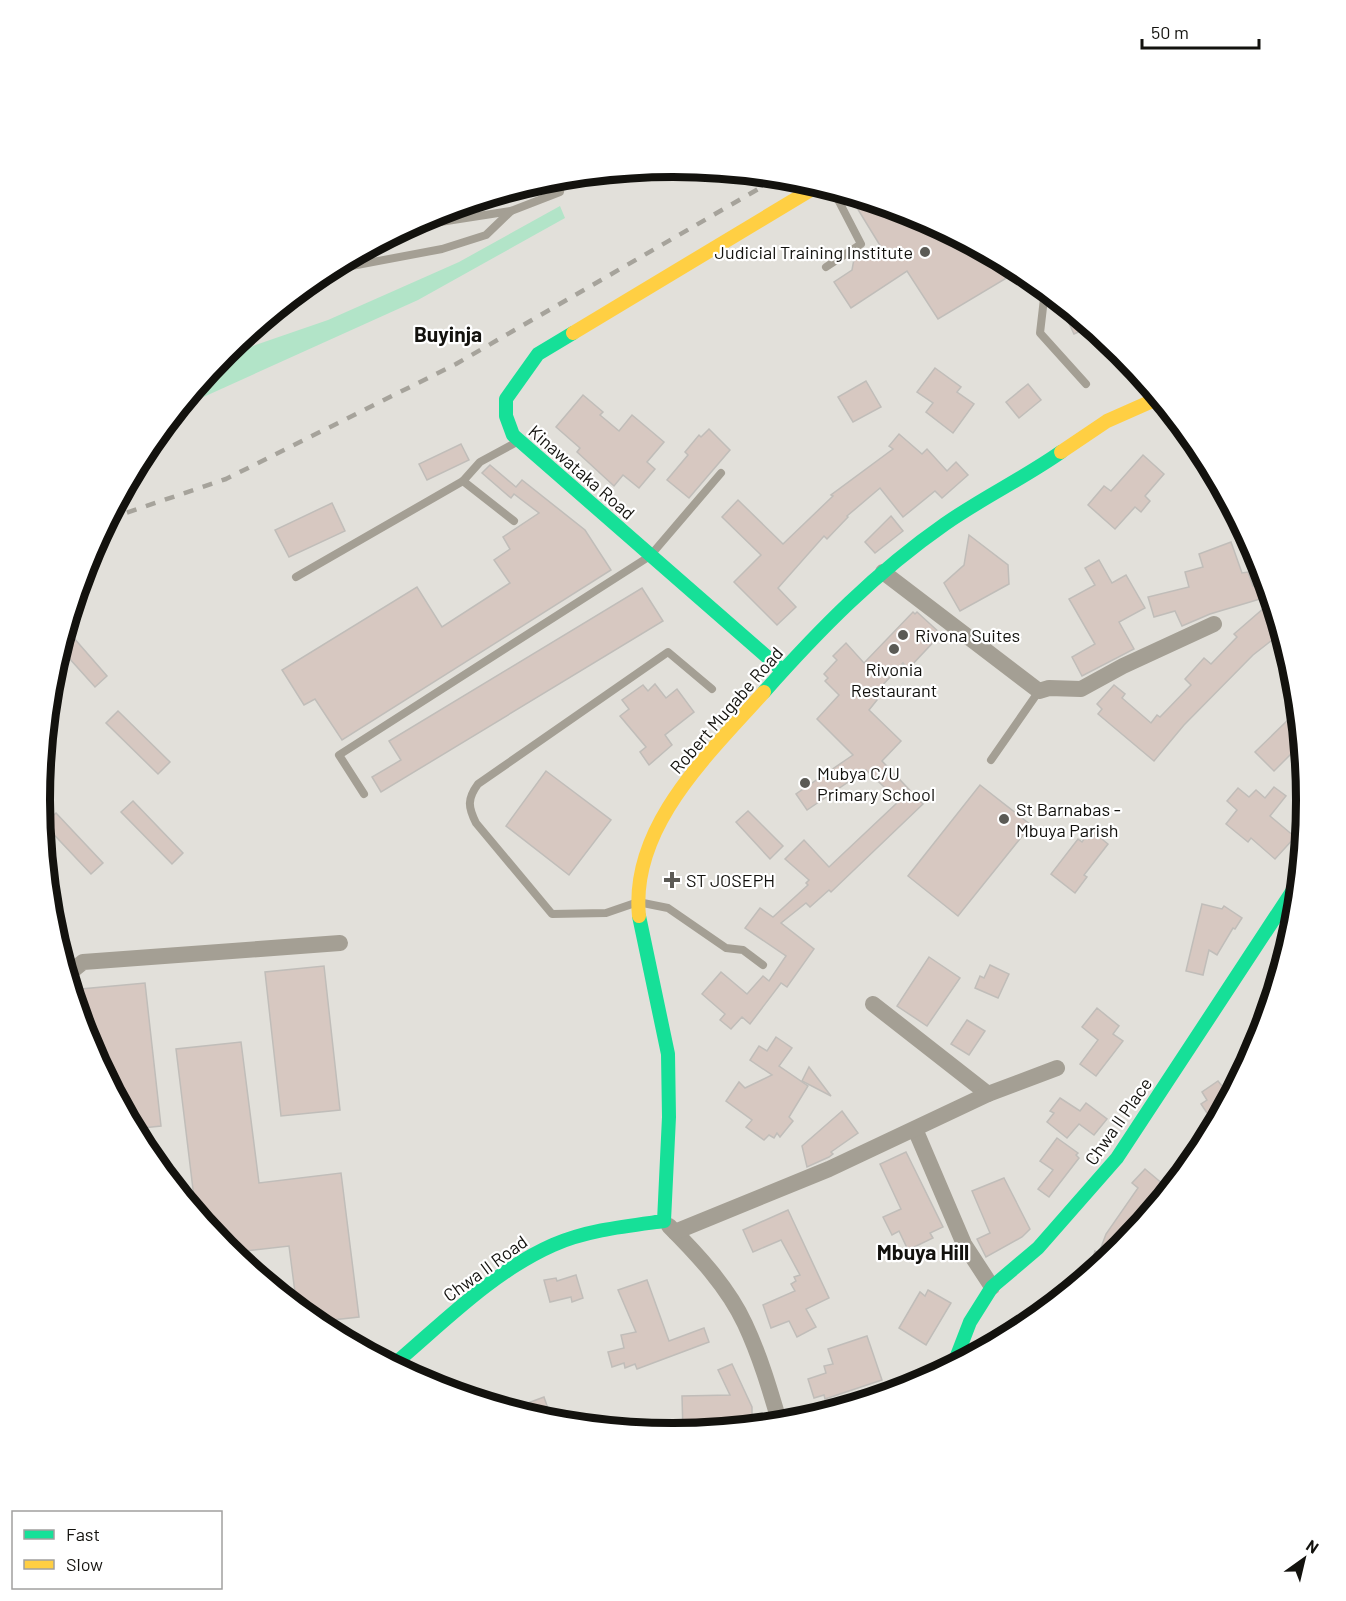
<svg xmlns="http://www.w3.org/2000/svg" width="1346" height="1601" font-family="Barlow,sans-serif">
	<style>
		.green { fill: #b2e4c8 }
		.building { fill: #d7c8c1; stroke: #c0bdb9; stroke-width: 1.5 }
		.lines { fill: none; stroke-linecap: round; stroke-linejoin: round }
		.lane { stroke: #a49f94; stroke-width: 8 }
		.street { stroke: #a49f94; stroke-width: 16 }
		.fast { stroke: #16e098; stroke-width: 14 }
		.slow { stroke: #ffcf43; stroke-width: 14 }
		.rail { stroke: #a6a39b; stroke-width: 4.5; stroke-dasharray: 10 10; stroke-linecap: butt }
		.poi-dot { fill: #5b5a55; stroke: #fff; stroke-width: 2 }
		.labels { text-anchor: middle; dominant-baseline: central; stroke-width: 4.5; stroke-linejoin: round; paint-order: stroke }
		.poi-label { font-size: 18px; fill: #13120e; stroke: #fff; text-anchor: start }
		.street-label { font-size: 18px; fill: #13120e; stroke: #fff }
		.quarter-label { font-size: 21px; font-weight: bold; fill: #13120e; stroke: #fff }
		.rim { fill: none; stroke: #13120e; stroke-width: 8 }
	</style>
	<rect width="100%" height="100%" fill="#e2e0da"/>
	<!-- green -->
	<polygon class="green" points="560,206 565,218 418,300 179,408 221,357 328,320 459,262"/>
	<!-- building -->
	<g class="building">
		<polygon points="862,198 916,215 1020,270 938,319 907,271 851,308 834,282 852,270 854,259 881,247 854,203"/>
		<polygon points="1076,315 1090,327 1074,334 1067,319"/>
		<polygon points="935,368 961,387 957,392 974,404 953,433 926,412 933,403 917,392"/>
		<polygon points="866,381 881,407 853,422 838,397"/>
		<polygon points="1028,384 1041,400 1019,418 1006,402"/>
		<polygon points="583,395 603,412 600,415 619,431 632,415 664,442 647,462 655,469 639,488 623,475 614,486 577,452 580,448 556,427"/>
		<polygon points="709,429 730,450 689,498 667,480 688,455 685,452 699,435 701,437"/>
		<polygon points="899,434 922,454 927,449 947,471 956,462 968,475 942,498 935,491 903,517 880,488 847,516 848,517 827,539 824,536 778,588 796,607 777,625 734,582 761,555 722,517 738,500 783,544 833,496 831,495 893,449 889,446"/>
		<polygon points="461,444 469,460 427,480 419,464"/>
		<polygon points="1143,455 1164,474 1145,496 1150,501 1141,512 1135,507 1115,529 1088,505 1104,486 1111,491"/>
		<polygon points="490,465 516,487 522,480 585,530 611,570 342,740 315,699 304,705 282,670 417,587 442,627 510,583 494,560 510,549 503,537 539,513 514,494 511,498 482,473"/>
		<polygon points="332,503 345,531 289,557 275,530"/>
		<polygon points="891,516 903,531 875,553 865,542"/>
		<polygon points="969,535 1008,565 1009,584 960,611 944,583 964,565"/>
		<polygon points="1231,542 1242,573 1248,572 1253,586 1265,582 1270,596 1210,614 1182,626 1175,611 1154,617 1148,597 1189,587 1185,572 1203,567 1199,554"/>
		<polygon points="1099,560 1112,583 1126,575 1145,608 1119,622 1134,649 1082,676 1072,657 1095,644 1069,599 1095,585 1085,568"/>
		<polygon points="642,588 663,621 381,792 372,777 401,760 389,741"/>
		<polygon points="1272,601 1279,626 1271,632 1276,637 1253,655 1184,725 1154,761 1098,714 1102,709 1097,704 1114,685 1125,694 1122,698 1151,723 1157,715 1160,717 1191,685 1185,679 1204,658 1211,664 1237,637 1234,634"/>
		<polygon points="913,612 915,614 917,612 941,634 908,669 903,663 880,688 882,690 875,698 877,700 869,710 901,741 882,761 923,804 831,892 829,890 810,907 806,903 781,923 814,949 787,987 781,983 750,1024 742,1017 731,1029 720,1020 725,1014 702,994 721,972 747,994 763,976 769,981 786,956 745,928 760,908 773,917 808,885 806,883 809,880 785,859 804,840 829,867 899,801 866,770 807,810 796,794 853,755 817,719 839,695 825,681 828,678 824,674 837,660 833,656 846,643 864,663"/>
		<polygon points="66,629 107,676 95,687 60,648"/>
		<polygon points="655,684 666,698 677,689 694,712 665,735 672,745 649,765 640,752 646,747 620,716 629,709 622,700 643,685 648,691"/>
		<polygon points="118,711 170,762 158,774 106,723"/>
		<polygon points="1292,716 1299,723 1301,744 1274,771 1255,752"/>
		<polygon points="546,771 611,820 569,875 506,826"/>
		<polygon points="980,785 1031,825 958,916 908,876"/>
		<polygon points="1274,787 1286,796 1270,816 1295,837 1275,859 1251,838 1248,842 1226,824 1237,810 1227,801 1238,788 1249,797 1256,790 1265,798"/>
		<polygon points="133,801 183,853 172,864 121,812"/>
		<polygon points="748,811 783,846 770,859 736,822"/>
		<polygon points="56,813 103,863 91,874 44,824"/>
		<polygon points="1091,830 1108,844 1084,875 1087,877 1075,893 1051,874 1078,839 1082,842"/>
		<polygon points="1202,904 1222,909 1224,906 1242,918 1235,929 1233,928 1217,955 1209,950 1203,975 1186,971"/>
		<polygon points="929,957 960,978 927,1026 897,1006"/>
		<polygon points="990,965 1009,974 998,998 975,988 980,976 984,978"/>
		<polygon points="324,966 340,1110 281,1116 265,972"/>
		<polygon points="145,983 161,1126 133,1129 87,1043 81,989"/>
		<polygon points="1097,1008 1119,1026 1113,1034 1123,1041 1096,1076 1080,1064 1098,1040 1082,1027"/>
		<polygon points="967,1020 985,1031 969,1055 951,1044"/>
		<polygon points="776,1037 792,1048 779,1066 808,1086 789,1117 793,1121 780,1137 777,1133 774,1138 769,1135 764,1140 746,1127 752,1120 726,1101 739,1082 745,1088 772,1075 750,1060 759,1046 767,1051"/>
		<polygon points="241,1042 259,1183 341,1173 359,1317 314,1322 297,1308 289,1246 229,1253 196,1214 176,1049"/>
		<polygon points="809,1067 831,1096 802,1081"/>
		<polygon points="1244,1070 1215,1125 1201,1104 1207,1100 1202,1092 1218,1081 1222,1086"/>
		<polygon points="1060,1098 1080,1111 1086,1103 1107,1119 1094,1135 1079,1124 1067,1138 1047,1122 1054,1113 1050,1111"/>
		<polygon points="842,1111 858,1133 831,1152 833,1154 829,1157 807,1167 802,1146"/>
		<polygon points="1057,1138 1078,1153 1076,1155 1079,1158 1049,1197 1038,1189 1053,1170 1040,1161"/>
		<polygon points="906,1152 943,1227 930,1233 933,1238 908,1250 899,1231 892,1235 883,1217 901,1209 880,1164"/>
		<polygon points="1145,1169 1170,1190 1121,1249 1086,1278 1095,1251 1099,1253 1106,1234 1138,1188 1132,1183"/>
		<polygon points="1004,1178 1030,1229 1022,1237 986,1257 977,1239 990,1233 972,1191"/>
		<polygon points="788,1210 829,1298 806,1309 816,1327 797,1337 789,1321 771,1328 763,1305 795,1291 791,1284 796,1281 794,1277 800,1275 781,1240 753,1252 743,1230"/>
		<polygon points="576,1275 583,1298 572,1302 571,1297 550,1302 544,1280 556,1278 557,1281"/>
		<polygon points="647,1280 669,1341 704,1328 709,1342 637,1369 635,1364 625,1368 624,1363 612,1367 608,1352 624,1348 621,1335 636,1332 618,1290"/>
		<polygon points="928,1290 951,1303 926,1345 899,1328 920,1292 925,1296"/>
		<polygon points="867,1336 882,1380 825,1399 824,1395 814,1398 808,1379 826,1373 824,1366 833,1364 828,1349"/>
		<polygon points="732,1364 752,1407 752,1427 683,1433 682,1396 730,1395 718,1370"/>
		<polygon points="544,1397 553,1423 509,1410"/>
	</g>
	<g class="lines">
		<!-- lane -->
		<g class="lane">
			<polyline points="408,227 511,211 560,192 562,177"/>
			<polyline points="826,267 861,244 833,190"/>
			<polyline points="325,271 442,249 486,235 511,211"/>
			<polyline points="1045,290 1040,333 1086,384"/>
			<polyline points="514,521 463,481 480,462 515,443"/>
			<polyline points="296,577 463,481"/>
			<path d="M712,689L668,652L478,784C467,799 468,807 476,823L552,914L606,913L638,902L668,908L726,948L743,950L763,965"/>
			<polyline points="991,760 1039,691"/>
			<polyline points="364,794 339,755 650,556 721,473"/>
		</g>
		<!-- street -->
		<g class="street">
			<polyline points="1102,337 1106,346"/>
			<polyline points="883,572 1039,691 1049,688 1081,689 1123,666 1214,624"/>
			<polyline points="67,975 83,962 340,943"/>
			<polyline points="873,1004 988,1094"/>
			<polyline points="915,1129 964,1244 992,1287"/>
			<path d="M669,1226C697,1254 728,1287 745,1324C760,1356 770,1390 780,1424"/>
			<polyline points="675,1232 829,1169 988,1094 1057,1068"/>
		</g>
		<!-- fast -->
		<g class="fast">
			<polyline points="573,333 538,354 506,399 506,416 513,435 782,670"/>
			<path d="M764,692C819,630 876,572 945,524C982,498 1024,478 1061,452"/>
			<path d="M392,1366C442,1324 492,1272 553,1245C587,1230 627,1226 664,1221L669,1117L668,1054L639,916"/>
			<polyline points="953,1366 970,1322 992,1287 1038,1248 1117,1158 1299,881"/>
		</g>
		<!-- slow -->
		<g class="slow">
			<polyline points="573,333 819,185"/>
			<polyline points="1061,452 1107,421 1159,398"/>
			<path d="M639,916C630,826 709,754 764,692"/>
		</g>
		<!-- rail -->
		<polyline class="rail" points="108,519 226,479 456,364 779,177"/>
	</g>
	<!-- markers -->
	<g class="poi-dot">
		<circle cx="925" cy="252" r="6"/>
		<circle cx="903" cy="635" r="6"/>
		<circle cx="894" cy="649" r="6"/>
		<circle cx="805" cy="783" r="6"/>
		<circle cx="1004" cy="819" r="6"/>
		<path d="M669 871h6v6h6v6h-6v6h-6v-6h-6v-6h6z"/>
	</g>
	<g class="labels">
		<!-- poi labels -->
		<g class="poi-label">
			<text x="913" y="252" text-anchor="end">Judicial Training Institute</text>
			<text x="915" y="635">Rivona Suites</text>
			<text x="894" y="669" text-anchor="middle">Rivonia<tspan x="894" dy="21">Restaurant</tspan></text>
			<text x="817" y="773">Mubya C/U<tspan x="817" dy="21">Primary School</tspan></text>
			<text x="1016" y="809">St Barnabas -<tspan x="1016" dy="21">Mbuya Parish</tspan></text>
			<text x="686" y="880">ST JOSEPH</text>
		</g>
		<!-- street labels -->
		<g class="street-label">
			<text transform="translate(582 472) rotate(41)">Kinawataka Road</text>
			<text transform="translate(726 710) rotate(-49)">Robert Mugabe Road</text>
			<text transform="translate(1118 1121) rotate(-55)">Chwa II Place</text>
			<text transform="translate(485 1268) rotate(-36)">Chwa II Road</text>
		</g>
		<!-- quarter labels -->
		<g class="quarter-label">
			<text x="448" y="333">Buyinja</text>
			<text x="923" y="1251">Mbuya Hill</text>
		</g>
	</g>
	<!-- crop -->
	<path d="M0 0H1346V1601H0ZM50 800a623 623 0 1 1 1246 0a623 623 0 1 1-1246 0Z" fill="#fff" fill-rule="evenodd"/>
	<path class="rim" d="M50 800a623 623 0 1 1 1246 0a623 623 0 1 1-1246 0Z"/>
	<!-- legend -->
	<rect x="12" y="1511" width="210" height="78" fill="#ffffff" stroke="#a1a09f" stroke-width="1.5"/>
	<rect x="24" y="1530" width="30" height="9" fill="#16e098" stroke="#a1a09f" stroke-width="1.5"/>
	<text x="66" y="1541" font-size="18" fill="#13120e">Fast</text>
	<rect x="24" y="1560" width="30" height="9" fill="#ffcf43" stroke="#a1a09f" stroke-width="1.5"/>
	<text x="66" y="1571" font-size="18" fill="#13120e">Slow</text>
	<!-- north arrow -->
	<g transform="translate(1304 1559) rotate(34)" stroke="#ffffff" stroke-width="4.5" paint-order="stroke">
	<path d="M0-4.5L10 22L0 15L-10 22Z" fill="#13120e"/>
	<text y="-9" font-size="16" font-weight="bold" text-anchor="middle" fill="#13120e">N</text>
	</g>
	<!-- scale -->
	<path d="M1142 39v9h117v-9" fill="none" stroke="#13120e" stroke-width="3"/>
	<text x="1151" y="39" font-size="18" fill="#13120e" stroke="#ffffff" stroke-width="4.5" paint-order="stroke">50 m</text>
</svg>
